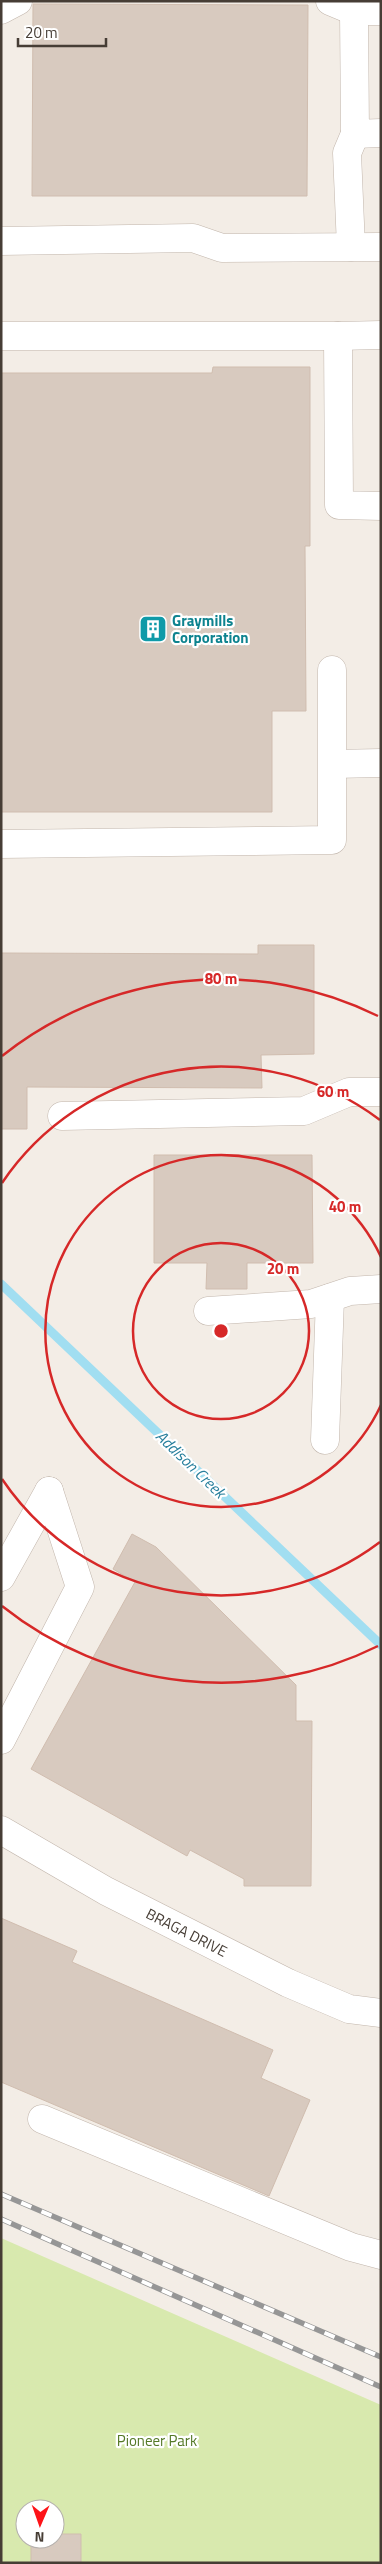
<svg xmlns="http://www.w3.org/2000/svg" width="382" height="2564" font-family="'Titillium Web',sans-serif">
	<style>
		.green { fill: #d8e9ae; fill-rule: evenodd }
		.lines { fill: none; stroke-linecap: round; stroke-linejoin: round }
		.stream { stroke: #a1def1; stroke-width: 9 }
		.building { fill: #d8cabf; stroke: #d0bdaf }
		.minor-casing { stroke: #c2b6ac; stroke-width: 29 }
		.minor { stroke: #fff; stroke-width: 28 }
		.rail-casing { stroke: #969696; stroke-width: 5.5 }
		.rail { stroke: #fff; stroke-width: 4; stroke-dasharray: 11; stroke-linecap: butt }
		.ring { fill: none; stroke: #d62828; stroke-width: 2.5 }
		.labels { text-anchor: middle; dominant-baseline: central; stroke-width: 4.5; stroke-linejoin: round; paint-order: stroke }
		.culture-label { font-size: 15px; font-weight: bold; fill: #0d838f; stroke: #fff; text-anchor: start }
		.street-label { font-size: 15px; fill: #463d35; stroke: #fff }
		.park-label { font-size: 15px; fill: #547927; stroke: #fff }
		.water-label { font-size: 16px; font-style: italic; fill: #287f9c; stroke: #fff }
		.centre { fill: #d62828; stroke: #fff; stroke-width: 2.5 }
		.ring-label { font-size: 15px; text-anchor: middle; font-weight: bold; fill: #d62828; stroke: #fff; stroke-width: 4.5; stroke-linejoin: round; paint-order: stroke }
	</style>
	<rect width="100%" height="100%" fill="#f3ede6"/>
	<!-- green -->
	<path class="green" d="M1,2238L381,2405V2563H1ZM25,2509H55V2539H25Z"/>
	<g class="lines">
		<!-- stream -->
		<polyline class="stream" points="1,1284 381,1645"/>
	</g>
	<!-- building -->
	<g class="building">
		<polygon points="33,4 308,5 307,196 32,196"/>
		<polygon points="213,367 310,367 310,546 305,546 306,711 272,711 272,812 1,812 1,373 212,373"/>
		<polygon points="258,945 314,945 314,1054 261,1055 262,1088 27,1087 27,1129 1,1129 1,953 258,954"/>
		<polygon points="154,1155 312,1155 313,1263 247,1263 247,1289 206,1289 207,1263 154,1263"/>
		<polygon points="132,1534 156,1547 296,1685 296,1721 312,1721 311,1886 244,1886 244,1879 190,1850 187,1856 31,1769 135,1582 113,1569"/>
		<polygon points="1,1918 77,1951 72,1962 273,2050 261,2078 310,2100 269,2196 1,2082"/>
		<polygon points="55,2534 81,2534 81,2563 31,2563 31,2539 55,2539"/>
	</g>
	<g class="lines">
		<defs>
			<g id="minor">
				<polyline points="330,1 354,11"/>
				<polyline points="1,10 18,1"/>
				<polyline points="381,11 354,11 355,134 381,133"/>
				<polyline points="1,241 193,238 222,248 381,247"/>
				<polyline points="351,247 347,153 355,134"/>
				<polyline points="1,336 338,336 339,505 381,506"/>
				<polyline points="338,336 381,335"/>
				<polyline points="333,764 381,763"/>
				<polyline points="1,844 332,840 332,670"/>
				<polyline points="62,1116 304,1111 349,1092 381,1092"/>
				<polyline points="208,1311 311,1304 350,1291 381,1289"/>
				<polyline points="325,1440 330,1298"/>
				<polyline points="1,1577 49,1491"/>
				<polyline points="1,1740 80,1587 49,1491"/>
				<path id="s1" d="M1,1830L106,1891L288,1983L349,2009L381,2013"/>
				<polyline points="42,2119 351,2247 381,2255"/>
			</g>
		</defs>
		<!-- minor casing -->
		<use href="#minor" class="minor-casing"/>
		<!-- minor -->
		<use href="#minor" class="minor"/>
		<defs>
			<g id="rail">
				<polyline points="1,2194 381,2357"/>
				<polyline points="1,2219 381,2387"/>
			</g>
		</defs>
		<!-- rail casing -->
		<use href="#rail" class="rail-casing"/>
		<!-- rail -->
		<use href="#rail" class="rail"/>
	</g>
	<!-- distance rings -->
	<g class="ring">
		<circle cx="221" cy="1331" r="88"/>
		<path d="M381 1405A176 176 0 1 1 381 1257"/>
		<path d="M380 1542A264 264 0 0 1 2 1479M2 1183A264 264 0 0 1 380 1120"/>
		<path d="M378 1646A352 352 0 0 1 2 1606M2 1056A352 352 0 0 1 378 1016"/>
	</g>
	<!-- icons -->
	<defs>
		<symbol id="building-square" viewBox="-11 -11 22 22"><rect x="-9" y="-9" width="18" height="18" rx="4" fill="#0f9aa8" stroke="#fff"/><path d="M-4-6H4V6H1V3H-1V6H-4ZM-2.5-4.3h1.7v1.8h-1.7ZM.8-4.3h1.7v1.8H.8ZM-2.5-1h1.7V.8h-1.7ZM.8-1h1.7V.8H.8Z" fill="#fff"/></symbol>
	</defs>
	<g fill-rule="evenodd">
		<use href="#building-square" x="137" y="613" width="32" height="32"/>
	</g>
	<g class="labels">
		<!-- culture labels -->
		<g class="culture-label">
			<text x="172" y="620">Graymills<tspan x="172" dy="17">Corporation</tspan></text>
		</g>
		<!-- street labels -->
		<g class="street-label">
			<text stroke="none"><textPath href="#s1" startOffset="212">BRAGA DRIVE</textPath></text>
		</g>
		<!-- park labels -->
		<g class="park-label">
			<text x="157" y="2440">Pioneer Park</text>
		</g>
		<!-- water labels -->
		<g class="water-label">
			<text transform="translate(191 1464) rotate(44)">Addison Creek</text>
		</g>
	</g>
	<circle cx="221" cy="1331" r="8" class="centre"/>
	<g class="ring-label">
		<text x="221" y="984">80 m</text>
		<text x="333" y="1097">60 m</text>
		<text x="345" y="1212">40 m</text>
		<text x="283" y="1274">20 m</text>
	</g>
	<!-- border -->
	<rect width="382" height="2564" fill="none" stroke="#463d35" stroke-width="5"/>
	<!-- north arrow -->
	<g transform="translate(40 2524) rotate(182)"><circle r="24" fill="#ffffff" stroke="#b5b1ae"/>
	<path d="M0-4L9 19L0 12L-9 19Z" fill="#fd1318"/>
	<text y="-8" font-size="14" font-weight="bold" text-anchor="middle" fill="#463d35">N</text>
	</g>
	<!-- scale -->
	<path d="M18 38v8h88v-8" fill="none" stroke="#463d35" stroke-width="2.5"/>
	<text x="25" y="38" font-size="15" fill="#463d35" stroke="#ffffff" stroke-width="4" paint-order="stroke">20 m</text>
</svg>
